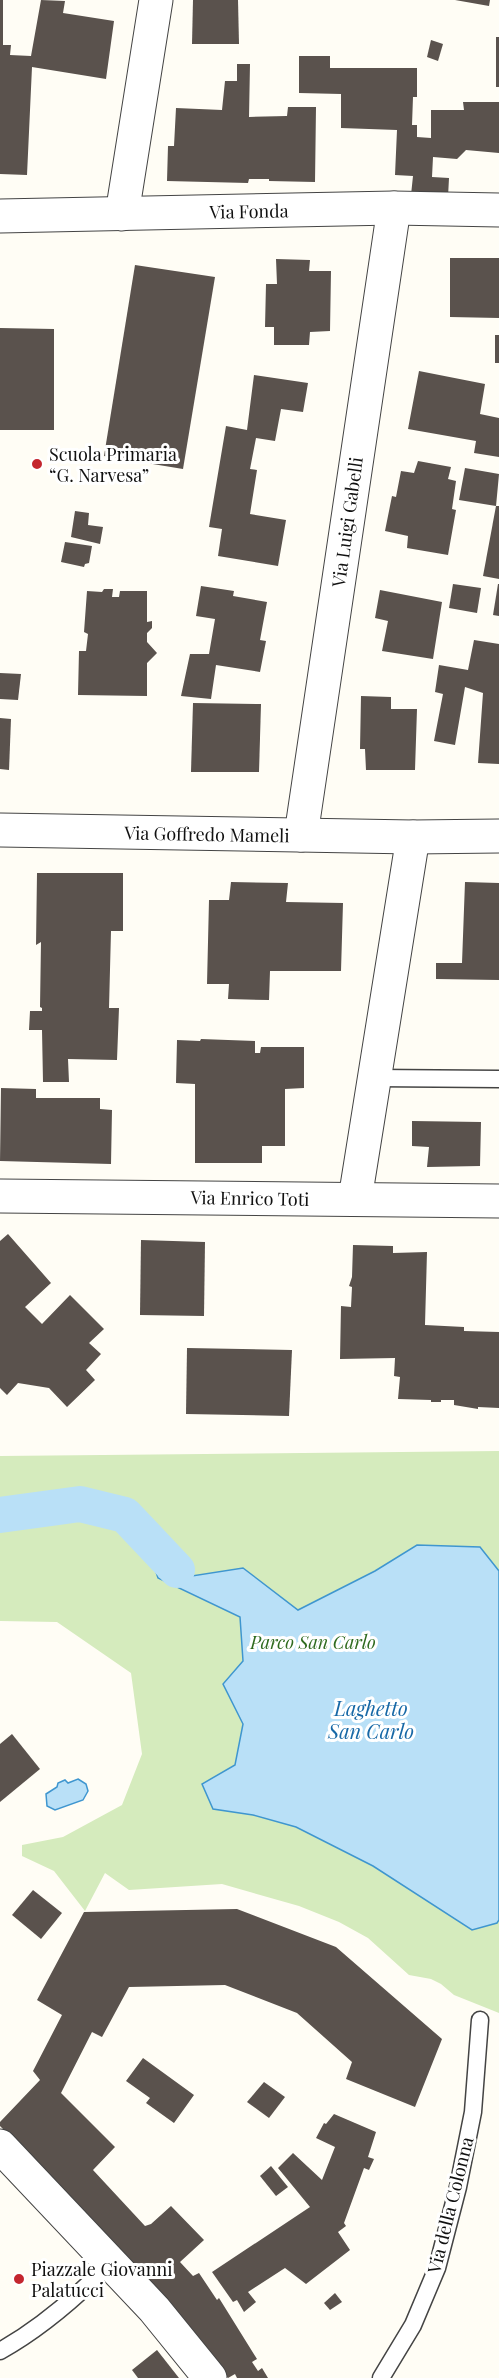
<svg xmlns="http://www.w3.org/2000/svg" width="499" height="2378" font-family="'Playfair Display',serif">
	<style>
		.green { fill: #d5ebbd }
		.water { fill: #b9e0f7; stroke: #3f96cf; stroke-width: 1.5 }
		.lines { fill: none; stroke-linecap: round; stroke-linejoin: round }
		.canal { stroke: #b9e0f7; stroke-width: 36 }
		.building { fill: #5a524d }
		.service-casing { stroke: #444; stroke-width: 19 }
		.minor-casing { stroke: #444; stroke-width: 35 }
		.tertiary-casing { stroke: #444; stroke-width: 35 }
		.service { stroke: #fff; stroke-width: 16 }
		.minor { stroke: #fff; stroke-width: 33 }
		.tertiary { stroke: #fff; stroke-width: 33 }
		.poi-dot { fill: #c4262e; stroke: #fff; stroke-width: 2 }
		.labels { text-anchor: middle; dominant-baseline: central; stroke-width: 6; stroke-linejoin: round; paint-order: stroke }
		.street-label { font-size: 18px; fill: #111; stroke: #fff }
		.poi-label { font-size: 18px; fill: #111; stroke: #fff; text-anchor: start }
		.park-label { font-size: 18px; font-style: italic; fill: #2f6b1f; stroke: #fff }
		.water-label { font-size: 20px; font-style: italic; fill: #1768a6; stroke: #fff }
	</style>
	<rect width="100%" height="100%" fill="#fffdf5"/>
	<!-- green -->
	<polygon class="green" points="499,1451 499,2013 454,1995 441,1984 431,1979 409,1975 368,1938 339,1922 299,1906 222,1884 129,1890 105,1873 85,1911 54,1871 22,1856 22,1845 63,1837 122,1805 142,1754 131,1673 57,1622 0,1621 0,1456"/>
	<!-- water -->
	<g class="water">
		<polygon points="137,1515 163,1531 192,1576 243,1568 298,1610 375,1571 417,1545 480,1547 499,1571 499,1920 497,1923 472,1930 373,1866 296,1827 253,1815 213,1809 202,1784 235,1765 243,1724 223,1684 243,1661 240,1617 158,1578"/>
		<polygon points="78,1779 86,1784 88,1791 83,1800 55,1810 47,1806 46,1794 57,1787 58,1783 65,1780 68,1783"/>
	</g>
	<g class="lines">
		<!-- canal -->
		<polyline class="canal" points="0,1515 80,1504 125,1515 177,1570"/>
	</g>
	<!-- building -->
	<g class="building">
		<polygon points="0,0 3,0 3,45 11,45 10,55 31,56 41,0 65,1 63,13 114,21 106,79 32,67 27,175 0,174"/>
		<polygon points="193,0 238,0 239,44 192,44"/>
		<polygon points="455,0 490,0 489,6"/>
		<rect x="496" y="37" width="3" height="50"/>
		<polygon points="431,40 443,44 438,61 427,57"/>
		<polygon points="299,56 330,56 330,68 417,68 417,97 413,97 412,125 417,125 417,137 431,138 431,110 464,110 463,102 499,102 499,153 466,150 457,159 433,157 432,177 449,178 448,197 411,195 413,176 395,175 397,130 341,128 341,94 299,93"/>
		<polygon points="237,64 250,64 249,117 287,116 288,107 316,107 315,182 269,181 269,179 249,179 248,183 167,181 168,146 174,146 176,108 222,110 225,81 237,81"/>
		<polygon points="450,258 499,258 499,318 450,317"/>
		<polygon points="276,259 310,260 309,271 331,271 330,331 310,332 309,345 274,345 274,327 265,327 266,284 277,284"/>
		<polygon points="135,265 215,277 183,469 104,456"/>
		<polygon points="0,328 54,329 54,430 0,430"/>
		<rect x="495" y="335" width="4" height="28"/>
		<polygon points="419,371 485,384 480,414 499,418 499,457 474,453 476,441 408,429"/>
		<polygon points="254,375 308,383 303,412 281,409 275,441 256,438 250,469 257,470 250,514 286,520 278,566 218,556 222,529 209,527 226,426 247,430"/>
		<polygon points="418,461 451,467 448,479 456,481 452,509 456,510 448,555 407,548 408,536 385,531 392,496 396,497 401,471 414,473"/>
		<polygon points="465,468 499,474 496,506 459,500"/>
		<polygon points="496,506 499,506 499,579 483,576"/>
		<polygon points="75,511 89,513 88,525 103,527 100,544 71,537"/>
		<polygon points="65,542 92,546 89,563 85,564 84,567 61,562"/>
		<polygon points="453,584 481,588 477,613 449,608"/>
		<polygon points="498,584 499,584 499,616 493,615"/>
		<polygon points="201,586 234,591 233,596 267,602 260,640 266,641 260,672 216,665 211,699 181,696 190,654 209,654 215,619 196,616"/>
		<polygon points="104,589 113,589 112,597 119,597 120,591 147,591 147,622 152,621 152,628 147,633 147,642 157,653 147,663 147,696 78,695 79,651 86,651 88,634 84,632 87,591 102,592"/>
		<polygon points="380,590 442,602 433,659 382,651 388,621 375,618"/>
		<polygon points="474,640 499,644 499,764 478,763 483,693 465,687 455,745 434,741 443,694 435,692 439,665 468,670"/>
		<polygon points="0,673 21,674 18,700 0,699"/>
		<polygon points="361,696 391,697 391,709 417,709 415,770 366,770 365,749 360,749"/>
		<polygon points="193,703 261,704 259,772 191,772"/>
		<polygon points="0,718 11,719 9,770 0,769"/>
		<polygon points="37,873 123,873 123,931 111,931 109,1008 119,1008 117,1060 68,1059 69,1082 43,1082 42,1030 29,1030 30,1011 42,1011 42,1008 40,1007 41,942 36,945"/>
		<polygon points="231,882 288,883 286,902 343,903 341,971 270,971 269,1000 228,999 229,984 207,984 209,900 229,900"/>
		<polygon points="465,882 499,883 499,980 436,979 436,963 462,963"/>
		<polygon points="201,1039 255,1041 255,1053 260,1053 261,1047 304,1047 304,1088 285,1089 285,1146 262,1146 262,1163 195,1163 195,1084 176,1083 177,1040 200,1041"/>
		<polygon points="1,1088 36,1089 36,1098 100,1098 100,1109 112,1110 111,1164 0,1161"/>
		<polygon points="412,1121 481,1122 480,1166 427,1167 429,1147 412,1146"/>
		<polygon points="8,1234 51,1283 25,1307 42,1324 70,1295 104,1329 89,1343 101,1354 86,1370 95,1380 67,1407 49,1388 18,1383 7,1395 0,1388 0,1241"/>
		<polygon points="141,1240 205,1242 204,1316 140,1315"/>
		<polygon points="353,1245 393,1246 393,1253 427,1252 425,1325 464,1327 464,1331 499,1332 499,1408 478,1407 478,1409 454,1405 454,1400 441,1400 441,1402 431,1402 431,1400 398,1399 400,1377 394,1376 395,1358 340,1359 341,1306 351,1307 352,1287 349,1286 352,1277"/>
		<polygon points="187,1348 292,1350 289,1416 186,1414"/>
		<polygon points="12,1734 40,1769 0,1802 0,1744"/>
		<polygon points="33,1890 62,1913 41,1939 12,1915"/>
		<polygon points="237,1909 336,1947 442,2039 415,2107 346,2079 352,2062 297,2013 225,1985 129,1987 102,2037 92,2032 61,2093 115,2147 93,2170 145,2226 151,2224 171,2206 204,2240 180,2262 193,2276 199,2273 217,2300 219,2298 257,2359 252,2362 258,2371 262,2368 268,2378 237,2378 235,2374 228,2378 185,2324 68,2194 0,2126 0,2122 40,2080 33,2071 62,2015 37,2000 84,1912"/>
		<polygon points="143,2058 194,2095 174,2123 146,2103 150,2098 126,2081"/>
		<polygon points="264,2082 285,2097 269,2118 247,2102"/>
		<polygon points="334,2114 376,2132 368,2157 374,2159 369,2170 364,2168 344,2223 346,2226 338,2232 350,2250 306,2284 285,2268 248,2292 256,2302 244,2312 237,2300 233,2302 212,2272 310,2207 278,2168 293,2153 322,2180 335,2147 316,2138 324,2123 326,2124"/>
		<polygon points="271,2166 288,2187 276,2196 260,2176"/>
		<polygon points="335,2293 342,2302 330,2310 324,2303"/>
		<polygon points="157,2350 179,2378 138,2378 132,2370"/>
	</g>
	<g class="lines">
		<defs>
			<g id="service">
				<polyline points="374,1078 499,1079"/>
				<path d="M0,2351C41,2328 78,2296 111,2262"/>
				<polyline points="381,2378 413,2325 437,2268 458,2187 473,2112 480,2020"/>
			</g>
			<g id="minor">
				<polyline points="122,214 156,0"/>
				<polyline points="0,216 394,208 499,210"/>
				<polyline points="0,830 413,837 499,836"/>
				<polyline points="301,835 394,208"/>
				<polyline points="0,1196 499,1201"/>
				<polyline points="355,1199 413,837"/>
			</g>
			<polyline id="tertiary" points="0,2146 154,2309 210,2378"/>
		</defs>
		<!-- service casing -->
		<use href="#service" class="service-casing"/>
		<!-- minor casing -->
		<use href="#minor" class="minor-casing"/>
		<!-- tertiary casing -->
		<use href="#tertiary" class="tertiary-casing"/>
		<!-- service -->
		<use href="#service" class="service"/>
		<!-- minor -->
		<use href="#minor" class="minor"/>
		<!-- tertiary -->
		<use href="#tertiary" class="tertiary"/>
	</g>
	<!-- markers -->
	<g class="poi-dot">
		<circle cx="37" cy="464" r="6"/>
		<circle cx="19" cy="2279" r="6"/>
	</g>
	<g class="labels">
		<!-- street labels -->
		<g class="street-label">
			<text transform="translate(249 211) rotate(-1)">Via Fonda</text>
			<text transform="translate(347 522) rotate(-82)">Via Luigi Gabelli</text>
			<text transform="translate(207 834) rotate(1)">Via Goffredo Mameli</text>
			<text transform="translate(250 1198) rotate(1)">Via Enrico Toti</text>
			<text transform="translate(450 2205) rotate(-76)">Via della Colonna</text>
		</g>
		<!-- poi labels -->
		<g class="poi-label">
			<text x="49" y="454">Scuola Primaria<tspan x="49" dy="21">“G. Narvesa”</tspan></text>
			<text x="31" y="2269">Piazzale Giovanni<tspan x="31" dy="21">Palatucci</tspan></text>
		</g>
		<!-- park labels -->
		<g class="park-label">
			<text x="313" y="1642">Parco San Carlo</text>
		</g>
		<!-- water labels -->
		<g class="water-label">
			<text x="371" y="1707">Laghetto<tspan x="371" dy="23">San Carlo</tspan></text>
		</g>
	</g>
</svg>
